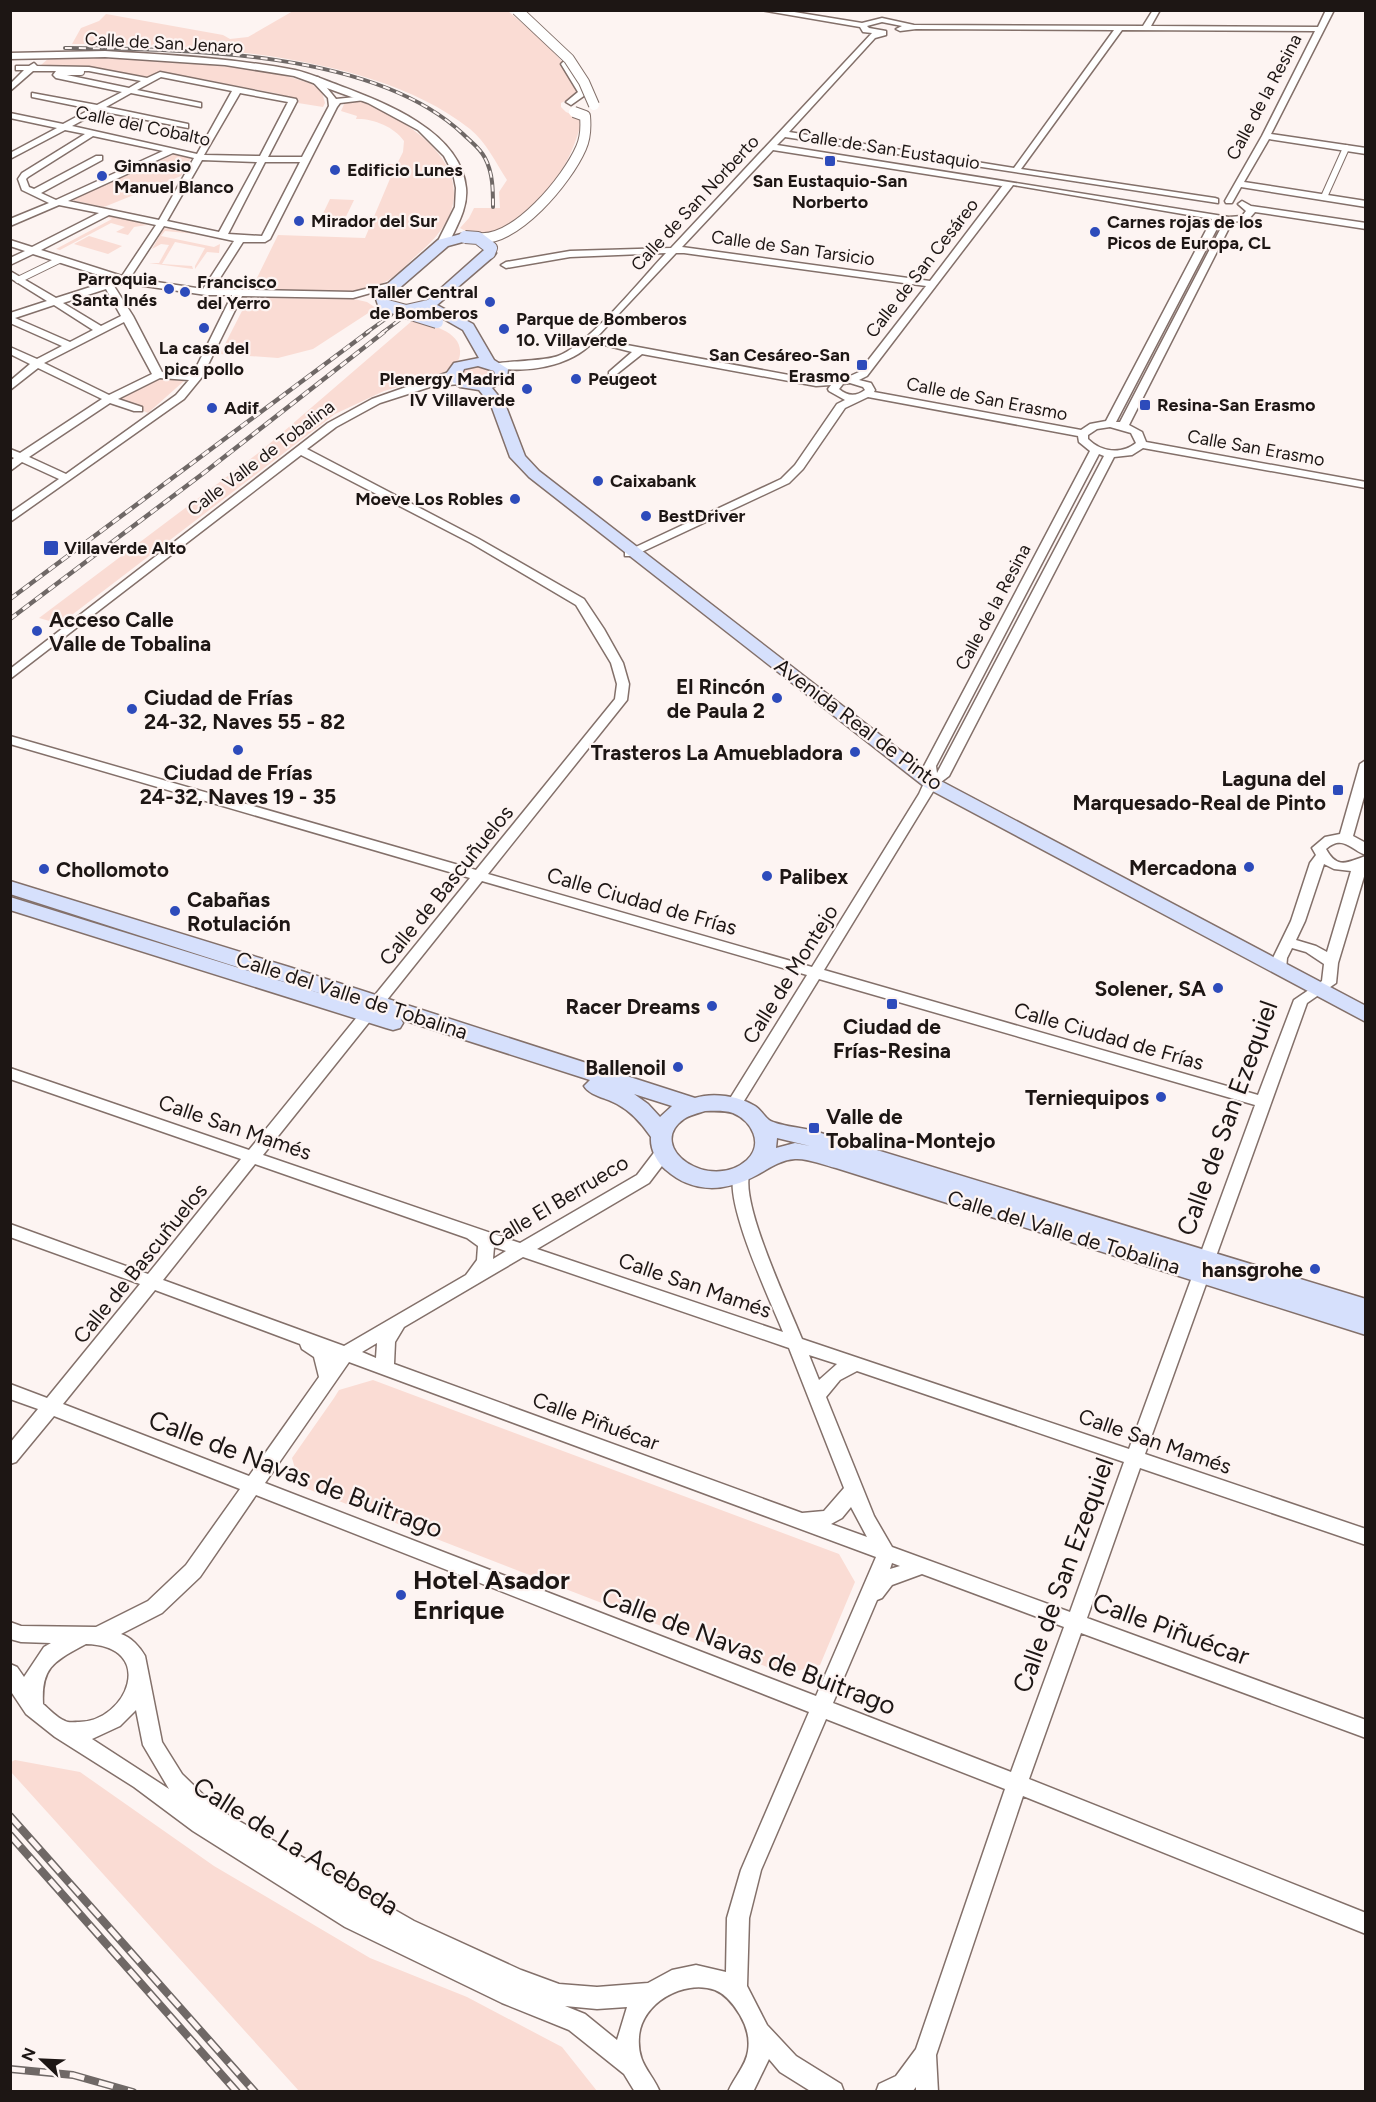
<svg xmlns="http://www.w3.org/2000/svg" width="1376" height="2102" font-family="Figtree,sans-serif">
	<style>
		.green { fill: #fadcd4 }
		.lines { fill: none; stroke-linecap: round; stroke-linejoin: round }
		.pedestrian-casing { stroke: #83706a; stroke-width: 8 }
		.minor-casing { stroke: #83706a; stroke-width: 3 }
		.tertiary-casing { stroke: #83706a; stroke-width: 3 }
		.secondary-casing { stroke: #83706a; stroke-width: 3 }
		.pedestrian { stroke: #fff; stroke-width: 6 }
		.minor { fill: #fff; fill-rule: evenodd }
		.tertiary { fill: #fff; fill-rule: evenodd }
		.secondary { fill: #d6e0fc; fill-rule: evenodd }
		.rail-far2-casing { stroke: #6f6866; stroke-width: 4 }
		.rail-far1-casing { stroke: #6f6866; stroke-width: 4.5 }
		.rail-casing { stroke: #6f6866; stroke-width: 8 }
		.rail-far2 { stroke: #fdf4f2; stroke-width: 2; stroke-dasharray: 7; stroke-linecap: butt }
		.rail-far1 { stroke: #fdf4f2; stroke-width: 3; stroke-dasharray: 8; stroke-linecap: butt }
		.rail { stroke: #fdf4f2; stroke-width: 5; stroke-dasharray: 15; stroke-linecap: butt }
		.tertiary-bridge-casing { stroke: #83706a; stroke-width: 12; stroke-linecap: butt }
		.secondary-bridge-casing { stroke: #83706a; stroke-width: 14; stroke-linecap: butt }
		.tertiary-bridge { stroke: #fff; stroke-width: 10 }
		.secondary-bridge { stroke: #d6e0fc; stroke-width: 12 }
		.poi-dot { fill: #2d4bbb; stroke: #fdf4f2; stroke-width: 2 }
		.labels { text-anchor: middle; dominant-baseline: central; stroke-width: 4.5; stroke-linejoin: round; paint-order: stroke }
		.far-street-label { font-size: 18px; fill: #1d1614; stroke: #fdf4f2 }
		.far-poi-label { font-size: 18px; font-weight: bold; fill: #1d1614; stroke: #fdf4f2; text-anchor: start }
		.poi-label { font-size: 21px; font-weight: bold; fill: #1d1614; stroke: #fdf4f2; text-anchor: end }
		.street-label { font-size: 21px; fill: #1d1614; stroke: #fdf4f2 }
		.near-street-label { font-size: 26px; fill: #1d1614; stroke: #fdf4f2 }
		.near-poi-label { font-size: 26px; font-weight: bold; fill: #1d1614; stroke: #fdf4f2; text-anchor: start }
	</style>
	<rect width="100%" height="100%" fill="#fdf4f2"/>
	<!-- green -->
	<g class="green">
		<path d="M293,11H508C525,26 583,71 577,95L561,103V107L566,112L582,119C572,163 548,197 510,223C504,227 496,234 490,236C479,238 469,233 460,228L469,218L474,208H500L499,192L507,180C496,163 486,142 470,129C374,52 191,44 72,44L81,28L99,21L106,14L223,35L230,39L248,37Z"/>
		<polygon points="49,58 157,59 274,72 312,84 322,92 325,103 323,107 298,103 299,100 279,94 164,72 145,78 92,67 41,65"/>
		<path d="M357,100C428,127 499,187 418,254C408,263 396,277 383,283C346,299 291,291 251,290L278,235L365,238L392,174L385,173L388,164H397L403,152L404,141C394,126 371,118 356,119L357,116L341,111L345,102Z"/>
		<polygon points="175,154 191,158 181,176 104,207 71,200"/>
		<polygon points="330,199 354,200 342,225 318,224"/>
		<polygon points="108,214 147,225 134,227 128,235 116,232 125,227 111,223 60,250 56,249 112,219 104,216"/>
		<polygon points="164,228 197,234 165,231 161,236 214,247 220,244 219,253 207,252 195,269 195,266 205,248 175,242 162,264 192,266 193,269 149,263 159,263 169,245 161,244 152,249"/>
		<polygon points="89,236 122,246 108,254 74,244"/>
		<polygon points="263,298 354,299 367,302 376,308 313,349 278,358 220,354 245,305"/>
		<path d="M413,320C431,325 467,332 459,359L441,375L384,391L335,414L60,624L39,618L261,451Z"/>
		<polygon points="480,365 499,373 481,383 461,379 460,371"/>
		<polygon points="156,378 184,381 148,413 116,398"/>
		<polygon points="373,1380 839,1554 855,1582 820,1665 785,1674 300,1486 292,1458 334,1398 339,1390"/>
		<polygon points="15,1760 80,1772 214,1866 370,1958 467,1997 562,2047 597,2091 299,2091 11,1772 11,1762"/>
	</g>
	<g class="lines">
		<defs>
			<g id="pedestrian">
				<polyline points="61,72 81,72"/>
				<polyline points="1324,197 1346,148"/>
				<polyline points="18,280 59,260"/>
			</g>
			<g id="minor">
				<path d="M761,10H782L862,23L882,18L914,25L1143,26L1153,10H1160L1151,26L1318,27L1326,10H1334L1271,134L1366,148V154L1269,139L1244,182L1366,201V207L1241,187L1232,203H1226L1225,201L1262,136L1315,31L1122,30L1021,169L1215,198L1218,199V203L785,137L777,145L1229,217L1242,216L1246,211L1238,204L1242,201L1251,206L1366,223V229L1255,212L1248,220L1232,222L1129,425L1142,432L1146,442L1366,482V488L1143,448L1132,455L1114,457L949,776L937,785L824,970L1258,1095L1294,1000L1322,981L1324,964L1306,952L1292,948L1287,958L1286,969L1279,974L1272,969L1273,958L1291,921L1310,863L1316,855L1312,848L1325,837L1340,834L1360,764L1366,760V790L1353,836L1366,843V855C1351,850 1343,834 1326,849C1338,871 1349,861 1366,856V870L1338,963L1336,983L1307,1003L1145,1454L1366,1529V1545L1140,1468L1087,1618L1366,1720V1738L1081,1633L1029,1779L1366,1913V1934L1023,1796L936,2055L938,2092H916V2087L912,2092H876L879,2084L896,2076L916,2049L1005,1789L826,1719L761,1870L749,1918L747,1986L767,2025L796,2056L841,2084L844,2092H812L780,2072L769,2059L753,2092H728C734,2077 746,2066 748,2051C750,2038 747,2027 740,2015C734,2005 727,1995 715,1990C684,1979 641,2003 639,2037C637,2064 651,2071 660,2092H635L624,2074L569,2030L502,2003L345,1927L193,1831L134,1787L55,1737L26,1714L10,1690V1664L17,1667L24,1677L44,1647L51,1643L21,1642L10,1639V1622L21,1626L96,1627L148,1601L186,1565L240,1489L54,1416L16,1462L10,1464V1443L38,1409L10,1399V1384L47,1398L140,1284L10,1237V1224L148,1274L241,1159L10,1079V1068L249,1150L470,878L10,744V736L476,870L615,699L617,684L611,663L576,605L471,543L301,455L10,679V669L328,423L372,399L449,372H457V376L449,379L462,380V384L433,386L380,403L336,427L307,449L479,539L584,599L604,629L623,663L629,684L627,700L488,874L812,967L919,794L924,783V766L1090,451L1079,442L1078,436L868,397L845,408L803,469L789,483L633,556H625V552L781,479L795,465L837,404L845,400L829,391L828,389L831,385L816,386L642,354L613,377L609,376V372L632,352L593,342C570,367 524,374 491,367L490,365C495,361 542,362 558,356C590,344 640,280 666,253L570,257L506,268L501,265L506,262L570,251L671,248L872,33L863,32L860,27ZM882,22L902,26L896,29L900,31L916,29L1114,30L1014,168L789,132L875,38L886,35V31L869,28L867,26ZM773,150L1002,186L1003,185L930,281L682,247ZM1013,185L1212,219L1106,421L1090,424L1081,430L874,392L875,390L871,383L859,380L867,376ZM1221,221L1224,222L1120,422H1116ZM676,253H684L926,286L859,372L848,377L816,380L616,343L597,337ZM850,383L863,387L865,390C856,397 847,396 839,389L843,384ZM1110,427L1131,433L1136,443C1121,455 1101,452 1088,439V435L1097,429ZM1099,454L1104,456L937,773L936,766ZM1324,864L1334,869L1351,871L1327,952L1316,946L1296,940L1305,921ZM482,881L807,975L726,1105L729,1109H739L819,979L1255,1105L1129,1449L802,1339C788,1304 742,1207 749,1175L747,1171H735C721,1197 771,1302 783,1332L537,1249L649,1183L668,1158L670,1154L668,1150H656L637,1175L520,1243L263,1155ZM255,1164L467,1238L478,1246L477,1260L466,1275L344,1346L163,1280ZM494,1247L506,1251L493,1259ZM523,1257L789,1348L844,1488L824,1511L802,1513L394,1364L395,1342L404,1327ZM155,1290L300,1344L302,1349L314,1357L319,1377L249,1476L63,1404ZM377,1343L376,1358L362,1352ZM809,1355L837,1364L819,1380ZM349,1362L876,1557L816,1696L265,1483ZM857,1371L1124,1462L1070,1612L892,1547L874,1516L826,1397L840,1380ZM256,1495L809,1712L741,1870L727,1918L726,1972L696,1965L672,1970L648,1983L597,1987L559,1984L521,1970L414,1921L218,1809L182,1774L162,1742L145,1656C140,1647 131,1637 121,1634L162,1613L200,1577ZM851,1507L867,1537L831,1524L842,1518ZM892,1563L900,1566L890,1569ZM922,1574L1064,1627L1011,1772L833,1703L877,1600L882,1598L892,1585ZM86,1644C158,1646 127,1722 79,1722C75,1722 68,1723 65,1721C57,1718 49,1709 43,1704C41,1666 55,1661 86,1644ZM136,1710L143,1745L169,1789L92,1739L120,1726ZM565,2006L597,2009L627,2007L617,2040L585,2014Z"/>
				<path d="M34,63L37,66L89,67L147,78L160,72L296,99L297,101L268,157H302L329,106L328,98L312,81V77H318L336,99L365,96V100L340,103L337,107L270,239L265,242H243L213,289L353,292L394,282L399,285L353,298L242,296L202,377L184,399L10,522V513L59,479L22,462L10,471V461L14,458L10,456V449L20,453L102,399L38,368L10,390V381L30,364L10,354V347L37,359L62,346L10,323V313L47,301L10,278V271L56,298L103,283L105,281L114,280L33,254L10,265V258L25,251L10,246V240L32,247L99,213L59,205L10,226V219L49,203L22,190L18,179L22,173L85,134L65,130L10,159V153L57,128L10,118V113L63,124L91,109L32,97V93L97,105L122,92L56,78L53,75L56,71H33L10,91V84L24,70H16V66H29ZM62,71H89L141,81L129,88L62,74ZM161,77L232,91L197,154L72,126L100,111L188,128V124L106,107L131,93L201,107V103L137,90ZM240,93L288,102L260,156L204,155ZM93,136L163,151L56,200L41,193L102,160V156H96L34,189L29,187L26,179L28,177ZM173,153L194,158L159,220L68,201ZM202,160L257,162L219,232L167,221ZM265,162H300L262,236L228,234ZM109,215L156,225L122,276L41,250ZM164,226L234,241L203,289L130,278ZM124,283L206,295H232L193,374L162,372L133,316L114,286ZM106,289L121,316L101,326L63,303ZM54,305L93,330L70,342L15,318ZM124,322L152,374L109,395L44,363ZM160,378L189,380L176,395L66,474L29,457L110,403L134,411H142V407L118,399Z"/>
			</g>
			<g id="tertiary">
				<path d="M105,51C169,55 232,58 295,70C309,73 324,80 338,85C383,102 461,131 466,188C468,208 457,225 449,243L443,246L437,243L455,207L456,188L453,173L444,156L418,130L368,103L294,76L225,65L105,57L10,59V53Z"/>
				<polygon points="563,62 569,62 588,93 571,105 566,102 578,92 561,64"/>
			</g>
			<g id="secondary">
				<polygon points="465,233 470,234 471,237 470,240 448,246 389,297 391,305 389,308 379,308 375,296 377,293 438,240"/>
				<path d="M489,249L494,250L496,253L494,256L437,305L473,324L494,360L508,369L507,378L492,388L505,404L525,456L539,471L937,779L1366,1006V1022L925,787L529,477L510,457L491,405L479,390L460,387L447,378L446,374L454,363L479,358L463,330L421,306L484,250ZM478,366L494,371L495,374C484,383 472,384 461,376L464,369Z"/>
				<path d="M10,881L289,967L695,1098C713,1092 739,1096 755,1106C761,1110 764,1116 769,1120C776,1125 801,1128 811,1130L1366,1299V1335L836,1168C824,1165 807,1158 795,1159C780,1160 768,1169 757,1175C726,1192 693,1194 666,1170C657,1163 650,1149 651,1137C642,1124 632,1112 617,1104C607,1098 590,1096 584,1086L590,1080L10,894ZM634,1094L672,1106L660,1117L648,1104ZM705,1111C714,1111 724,1110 733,1113C752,1121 764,1144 747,1160C710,1193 644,1147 684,1119C690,1115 699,1113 705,1111ZM777,1138L810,1146L815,1147L795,1143L776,1148Z"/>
				<polygon points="10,897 400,1018 403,1023 400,1028 393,1030 386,1028 10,910"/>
			</g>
		</defs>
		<!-- pedestrian casing -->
		<use href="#pedestrian" class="pedestrian-casing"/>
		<!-- minor casing -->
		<use href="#minor" class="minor-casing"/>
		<!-- tertiary casing -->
		<use href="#tertiary" class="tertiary-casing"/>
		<!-- secondary casing -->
		<use href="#secondary" class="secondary-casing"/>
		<!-- pedestrian -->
		<use href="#pedestrian" class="pedestrian"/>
		<!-- minor -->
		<use href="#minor" class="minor"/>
		<!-- tertiary -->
		<use href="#tertiary" class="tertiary"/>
		<!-- secondary -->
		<use href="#secondary" class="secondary"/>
		<defs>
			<g id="rail-far2">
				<path d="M65,48C183,49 374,50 463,134C471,142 480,148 485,158C493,173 493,190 493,207"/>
				<polyline points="366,333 391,315"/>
				<polyline points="382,333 402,318"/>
			</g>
			<g id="rail-far1">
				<polyline points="10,599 368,332"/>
				<polyline points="10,619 205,472 384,332"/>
			</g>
			<g id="rail">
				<polyline points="10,1816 255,2092"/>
				<polyline points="10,1835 237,2092"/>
				<polyline points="10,2069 73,2075 133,2092"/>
			</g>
		</defs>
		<!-- rail-far2 casing -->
		<use href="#rail-far2" class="rail-far2-casing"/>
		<!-- rail-far1 casing -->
		<use href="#rail-far1" class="rail-far1-casing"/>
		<!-- rail casing -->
		<use href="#rail" class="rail-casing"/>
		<!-- rail-far2 -->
		<use href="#rail-far2" class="rail-far2"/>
		<!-- rail-far1 -->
		<use href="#rail-far1" class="rail-far1"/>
		<!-- rail -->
		<use href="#rail" class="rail"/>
		<defs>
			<g id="tertiary-bridge">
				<polyline points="517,10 569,59 584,82 594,105"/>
				<path d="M478,238C516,242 567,180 581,148C586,137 586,127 585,116L574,112"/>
			</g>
			<g id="secondary-bridge">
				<polyline points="465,237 478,238 491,248 489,253"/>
				<polyline points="384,305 406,311 428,306"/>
				<polyline points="405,312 437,322"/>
			</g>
		</defs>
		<!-- tertiary-bridge casing -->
		<use href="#tertiary-bridge" class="tertiary-bridge-casing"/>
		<!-- secondary-bridge casing -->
		<use href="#secondary-bridge" class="secondary-bridge-casing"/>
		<!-- tertiary-bridge -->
		<use href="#tertiary-bridge" class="tertiary-bridge"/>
		<!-- secondary-bridge -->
		<use href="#secondary-bridge" class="secondary-bridge"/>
	</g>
	<!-- markers -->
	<g class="poi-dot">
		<rect x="824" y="155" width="12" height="12" rx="3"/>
		<circle cx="335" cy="170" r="6"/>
		<circle cx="102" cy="176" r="6"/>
		<circle cx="299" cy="221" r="6"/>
		<circle cx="1095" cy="232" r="6"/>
		<circle cx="169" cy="289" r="6"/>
		<circle cx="185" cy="292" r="6"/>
		<circle cx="490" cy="302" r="6"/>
		<circle cx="204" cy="328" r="6"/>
		<circle cx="504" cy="329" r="6"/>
		<rect x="856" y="359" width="12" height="12" rx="3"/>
		<circle cx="576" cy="379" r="6"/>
		<circle cx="527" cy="389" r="6"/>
		<rect x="1139" y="399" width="12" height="12" rx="3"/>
		<circle cx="212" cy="408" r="6"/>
		<circle cx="598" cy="481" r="6"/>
		<circle cx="515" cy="499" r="6"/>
		<circle cx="646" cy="516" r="6"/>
		<rect x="43" y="540" width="16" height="16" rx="3"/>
		<circle cx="37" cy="631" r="6"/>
		<circle cx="777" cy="698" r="6"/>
		<circle cx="132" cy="709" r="6"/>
		<circle cx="238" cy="750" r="6"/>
		<circle cx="855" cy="752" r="6"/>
		<rect x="1332" y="784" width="12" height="12" rx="3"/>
		<circle cx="1249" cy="867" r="6"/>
		<circle cx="44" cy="869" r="6"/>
		<circle cx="767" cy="876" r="6"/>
		<circle cx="175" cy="911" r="6"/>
		<circle cx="1218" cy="988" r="6"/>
		<rect x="886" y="998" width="12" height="12" rx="3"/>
		<circle cx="712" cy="1006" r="6"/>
		<circle cx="678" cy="1067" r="6"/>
		<circle cx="1161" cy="1097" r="6"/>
		<rect x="808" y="1122" width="12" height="12" rx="3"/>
		<circle cx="1315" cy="1269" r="6"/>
		<circle cx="401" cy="1595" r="6"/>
	</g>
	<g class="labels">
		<!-- far-street labels -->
		<g class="far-street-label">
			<text transform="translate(164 43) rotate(3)">Calle de San Jenaro</text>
			<text transform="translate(1264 97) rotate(-62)">Calle de la Resina</text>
			<text transform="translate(143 126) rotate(12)">Calle del Cobalto</text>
			<text transform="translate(889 149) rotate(9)">Calle de San Eustaquio</text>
			<text transform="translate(695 203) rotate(-47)">Calle de San Norberto</text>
			<text transform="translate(793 248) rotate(8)">Calle de San Tarsicio</text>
			<text transform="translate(922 268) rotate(-52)">Calle de San Cesáreo</text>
			<text transform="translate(987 399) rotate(11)">Calle de San Erasmo</text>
			<text transform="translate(1256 448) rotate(10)">Calle San Erasmo</text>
			<text transform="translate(261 458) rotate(-37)">Calle Valle de Tobalina</text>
			<text transform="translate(993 607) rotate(-62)">Calle de la Resina</text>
		</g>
		<!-- far-poi labels -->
		<g class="far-poi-label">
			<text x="114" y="166">Gimnasio<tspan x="114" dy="21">Manuel Blanco</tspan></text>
			<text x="347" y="170">Edificio Lunes</text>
			<text x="830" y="181" text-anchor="middle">San Eustaquio-San<tspan x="830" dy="21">Norberto</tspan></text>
			<text x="311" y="221">Mirador del Sur</text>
			<text x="1107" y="222">Carnes rojas de los<tspan x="1107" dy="21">Picos de Europa, CL</tspan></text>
			<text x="157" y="279" text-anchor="end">Parroquia<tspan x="157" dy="21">Santa Inés</tspan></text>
			<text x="197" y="282">Francisco<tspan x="197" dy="21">del Yerro</tspan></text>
			<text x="478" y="292" text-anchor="end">Taller Central<tspan x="478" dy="21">de Bomberos</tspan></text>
			<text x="516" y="319">Parque de Bomberos<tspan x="516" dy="21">10. Villaverde</tspan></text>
			<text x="204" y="348" text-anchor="middle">La casa del<tspan x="204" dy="21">pica pollo</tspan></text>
			<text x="850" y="355" text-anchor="end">San Cesáreo-San<tspan x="850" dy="21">Erasmo</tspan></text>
			<text x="515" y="379" text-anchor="end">Plenergy Madrid<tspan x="515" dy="21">IV Villaverde</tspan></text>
			<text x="588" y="379">Peugeot</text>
			<text x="1157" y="405">Resina-San Erasmo</text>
			<text x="224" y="408">Adif</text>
			<text x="610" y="481">Caixabank</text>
			<text x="503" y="499" text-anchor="end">Moeve Los Robles</text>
			<text x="658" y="516">BestDriver</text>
			<text x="64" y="548">Villaverde Alto</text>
		</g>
		<!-- poi labels -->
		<g class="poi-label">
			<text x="49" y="619" text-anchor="start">Acceso Calle<tspan x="49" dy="24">Valle de Tobalina</tspan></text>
			<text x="765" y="686">El Rincón<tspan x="765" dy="24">de Paula 2</tspan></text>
			<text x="144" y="697" text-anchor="start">Ciudad de Frías<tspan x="144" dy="24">24-32, Naves 55 - 82</tspan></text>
			<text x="843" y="752">Trasteros La Amuebladora</text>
			<text x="238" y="772" text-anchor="middle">Ciudad de Frías<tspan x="238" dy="24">24-32, Naves 19 - 35</tspan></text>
			<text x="1326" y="778">Laguna del<tspan x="1326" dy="24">Marquesado-Real de Pinto</tspan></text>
			<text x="1237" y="867">Mercadona</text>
			<text x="56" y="869" text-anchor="start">Chollomoto</text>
			<text x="779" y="876" text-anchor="start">Palibex</text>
			<text x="187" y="899" text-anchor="start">Cabañas<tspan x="187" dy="24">Rotulación</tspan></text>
			<text x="1206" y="988">Solener, SA</text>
			<text x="700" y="1006">Racer Dreams</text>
			<text x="892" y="1026" text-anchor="middle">Ciudad de<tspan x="892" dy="24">Frías-Resina</tspan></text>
			<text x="666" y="1067">Ballenoil</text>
			<text x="1149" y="1097">Terniequipos</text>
			<text x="826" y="1116" text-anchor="start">Valle de<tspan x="826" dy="24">Tobalina-Montejo</tspan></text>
			<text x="1303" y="1269">hansgrohe</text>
		</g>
		<!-- street labels -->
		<g class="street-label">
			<text transform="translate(859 724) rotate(37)">Avenida Real de Pinto</text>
			<text transform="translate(446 885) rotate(-51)">Calle de Bascuñuelos</text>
			<text transform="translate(642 901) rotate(16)">Calle Ciudad de Frías</text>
			<text transform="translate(790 974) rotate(-58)">Calle de Montejo</text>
			<text transform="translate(352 995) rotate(18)">Calle del Valle de Tobalina</text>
			<text transform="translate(1109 1036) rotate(16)">Calle Ciudad de Frías</text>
			<text transform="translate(235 1127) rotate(19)">Calle San Mamés</text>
			<text transform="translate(558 1201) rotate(-31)">Calle El Berrueco</text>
			<text transform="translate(1064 1232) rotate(17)">Calle del Valle de Tobalina</text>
			<text transform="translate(140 1263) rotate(-51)">Calle de Bascuñuelos</text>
			<text transform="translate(695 1285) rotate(19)">Calle San Mamés</text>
			<text transform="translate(596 1421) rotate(20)">Calle Piñuécar</text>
			<text transform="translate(1155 1441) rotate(19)">Calle San Mamés</text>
		</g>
		<!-- near-street labels -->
		<g class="near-street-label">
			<text transform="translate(1227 1118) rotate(-70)">Calle de San Ezequiel</text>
			<text transform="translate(296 1474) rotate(21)">Calle de Navas de Buitrago</text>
			<text transform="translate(1063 1575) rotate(-70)">Calle de San Ezequiel</text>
			<text transform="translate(1171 1629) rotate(20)">Calle Piñuécar</text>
			<text transform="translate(749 1651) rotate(21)">Calle de Navas de Buitrago</text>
			<text transform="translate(296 1846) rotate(32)">Calle de La Acebeda</text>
		</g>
		<!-- near-poi labels -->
		<g class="near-poi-label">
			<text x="413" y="1580">Hotel Asador<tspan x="413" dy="30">Enrique</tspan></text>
		</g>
	</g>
	<!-- border -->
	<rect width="1376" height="2102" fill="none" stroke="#1d1614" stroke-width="24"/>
	<!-- north arrow -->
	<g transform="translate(42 2060) rotate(293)" stroke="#fdf4f2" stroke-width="4.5" paint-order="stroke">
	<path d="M0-4.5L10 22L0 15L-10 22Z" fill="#1d1614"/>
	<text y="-9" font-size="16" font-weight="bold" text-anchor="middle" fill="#1d1614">N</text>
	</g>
</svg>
